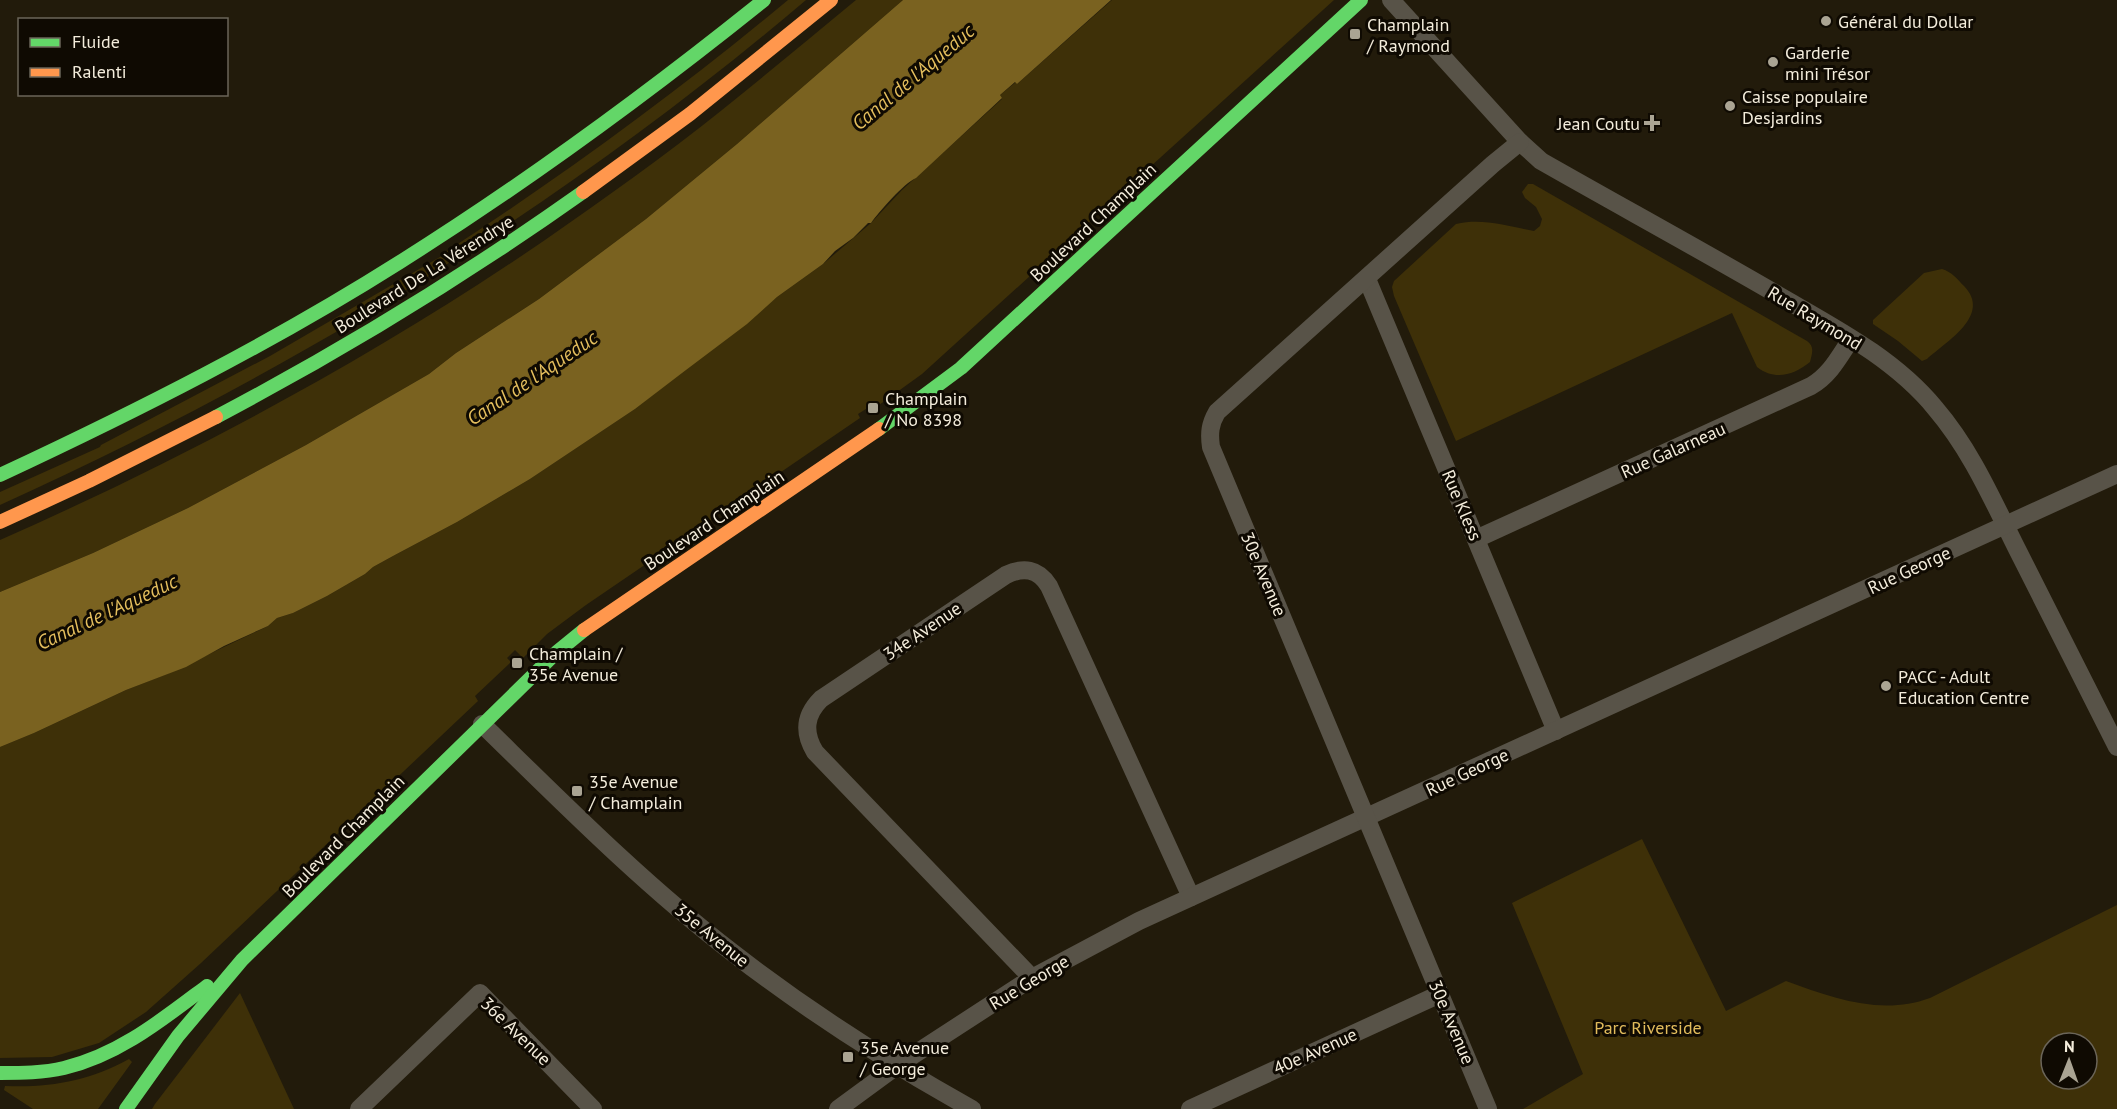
<svg xmlns="http://www.w3.org/2000/svg" width="2117" height="1109" font-family="'PT Sans',sans-serif">
	<style>
		.green { fill: #3e3008; fill-rule: evenodd }
		.water { fill: #7a6220 }
		.lines { fill: none; stroke-linecap: round; stroke-linejoin: round }
		.street { stroke: #585348; stroke-width: 18 }
		.fast { stroke: #63d668; stroke-width: 14 }
		.slow { stroke: #ff974d; stroke-width: 14 }
		.poi-dot { fill: #aaa493; stroke: #0f0a02; stroke-width: 2 }
		.labels { text-anchor: middle; dominant-baseline: central; stroke-width: 6; stroke-linejoin: round; paint-order: stroke }
		.poi-label { font-size: 18px; fill: #f4eddc; stroke: #0f0a02; text-anchor: start }
		.street-label { font-size: 18px; fill: #f4eddc; stroke: #0f0a02 }
		.park-label { font-size: 18px; fill: #e2bc5c; stroke: #0f0a02 }
		.water-label { font-size: 20px; font-style: italic; fill: #e4be5d; stroke: #0f0a02 }
	</style>
	<rect width="100%" height="100%" fill="#221b0b"/>
	<!-- green -->
	<g class="green">
		<path d="M788,0H806C562,207 292,373 0,505V492L100,447L101,445L270,356L445,254L447,251C565,174 679,91 788,0Z"/>
		<path d="M856,0H903L737,144L646,219L539,299L456,353L429,374L306,445L188,508L93,553L0,592V540C190,456 374,357 545,240C605,198 665,156 722,110C767,74 811,37 856,0Z"/>
		<polygon points="1112,0 1334,0 922,374 879,405 877,402 858,414 860,418 586,605 547,634 523,658 515,650 507,658 511,662 475,696 478,701 201,963 146,1012 99,1043 52,1057 0,1058 0,747 34,733 126,690 167,674 268,626 277,618 293,613 327,596 365,574 373,567 393,556 457,522 530,479 635,409 777,297 823,264 871,223 902,190 1002,99 1000,95 1016,82 1017,84"/>
		<path d="M1528,184H1533L1807,341C1815,347 1812,353 1810,362C1794,375 1775,381 1757,367L1732,313L1456,441L1394,296L1392,287L1394,281L1456,224C1483,218 1507,226 1534,231L1540,226L1542,219L1536,207L1525,198L1522,192Z"/>
		<path d="M1942,269C1952,272 1957,279 1964,286C1992,315 1947,341 1927,359L1922,361L1898,341L1873,324V320L1924,273Z"/>
		<path d="M1642,839L1726,1011L1786,981C1833,998 1881,1016 1930,998L2117,905V1109H1523L1583,1074L1512,903ZM2051,1043H2087V1079H2051Z"/>
		<polygon points="240,993 294,1109 152,1109 155,1104"/>
		<path d="M129,1059L132,1062L98,1109H33L4,1090L5,1086C49,1088 90,1081 129,1059Z"/>
	</g>
	<!-- water -->
	<path class="water" d="M903,0H1111L1017,84L1015,82L1000,95L1002,98L916,178C904,183 879,212 871,223H868L853,238L835,251L823,264L777,297L747,324L682,373L635,409L530,479L457,522L393,556L373,567L365,574L327,596L293,613L277,618L268,626L224,646L186,667L126,690L34,733L0,747V592L93,553L188,508L306,445L429,374L456,353L539,299L646,219L737,144Z"/>
	<g class="lines">
		<!-- street -->
		<g class="street">
			<path d="M1391,0L1520,142L1541,161C1620,206 1699,249 1778,295C1833,327 1894,358 1935,408C1971,450 1992,499 2017,549C2050,615 2084,681 2117,747"/>
			<polyline points="1367,279 1556,731"/>
			<path d="M1476,539L1811,386C1830,375 1839,357 1851,339"/>
			<path d="M482,724C563,803 643,884 733,953C808,1011 889,1063 972,1109"/>
			<path d="M1032,978L815,752C803,732 805,715 821,699L1006,575C1023,567 1038,568 1049,586L1191,897"/>
			<polyline points="359,1109 480,993 593,1109"/>
			<polyline points="838,1109 898,1065 1032,978 1139,921 2117,474"/>
			<polyline points="1190,1109 1440,994"/>
			<path d="M1488,1109L1211,447C1209,433 1210,424 1217,412L1493,164L1520,142"/>
		</g>
		<!-- fast -->
		<g class="fast">
			<path d="M216,417C343,350 466,275 583,192"/>
			<polyline points="879,429 961,368 1361,0"/>
			<path d="M0,475C137,411 272,343 400,262C527,182 647,94 764,0"/>
			<path d="M0,1073C21,1073 43,1073 64,1068C119,1055 163,1019 207,986"/>
			<polyline points="126,1109 178,1036 242,960 557,652 584,630"/>
		</g>
		<!-- slow -->
		<g class="slow">
			<polyline points="583,192 690,114 831,0"/>
			<polyline points="0,522 89,481 216,417"/>
			<polyline points="584,630 879,429"/>
		</g>
	</g>
	<!-- markers -->
	<g class="poi-dot">
		<circle cx="1826" cy="21" r="6"/>
		<rect x="1349" y="28" width="12" height="12" rx="3"/>
		<circle cx="1773" cy="62" r="6"/>
		<circle cx="1730" cy="106" r="6"/>
		<path d="M1649 114h6v6h6v6h-6v6h-6v-6h-6v-6h6z"/>
		<rect x="867" y="402" width="12" height="12" rx="3"/>
		<rect x="511" y="657" width="12" height="12" rx="3"/>
		<circle cx="1886" cy="686" r="6"/>
		<rect x="571" y="785" width="12" height="12" rx="3"/>
		<rect x="842" y="1051" width="12" height="12" rx="3"/>
	</g>
	<g class="labels">
		<!-- poi labels -->
		<g class="poi-label">
			<text x="1838" y="21">Général du Dollar</text>
			<text x="1367" y="24">Champlain<tspan x="1367" dy="21">/ Raymond</tspan></text>
			<text x="1785" y="52">Garderie<tspan x="1785" dy="21">mini Trésor</tspan></text>
			<text x="1742" y="96">Caisse populaire<tspan x="1742" dy="21">Desjardins</tspan></text>
			<text x="1640" y="123" text-anchor="end">Jean Coutu</text>
			<text x="885" y="398">Champlain<tspan x="885" dy="21">/ No 8398</tspan></text>
			<text x="529" y="653">Champlain /<tspan x="529" dy="21">35e Avenue</tspan></text>
			<text x="1898" y="676">PACC - Adult<tspan x="1898" dy="21">Education Centre</tspan></text>
			<text x="589" y="781">35e Avenue<tspan x="589" dy="21">/ Champlain</tspan></text>
			<text x="860" y="1047">35e Avenue<tspan x="860" dy="21">/ George</tspan></text>
		</g>
		<!-- street labels -->
		<g class="street-label">
			<text transform="translate(1093 222) rotate(-43)">Boulevard Champlain</text>
			<text transform="translate(424 274) rotate(-32)">Boulevard De La Vérendrye</text>
			<text transform="translate(1815 318) rotate(31)">Rue Raymond</text>
			<text transform="translate(1673 450) rotate(-24)">Rue Galarneau</text>
			<text transform="translate(1462 505) rotate(67)">Rue Kless</text>
			<text transform="translate(714 520) rotate(-34)">Boulevard Champlain</text>
			<text transform="translate(1909 570) rotate(-25)">Rue George</text>
			<text transform="translate(1264 574) rotate(67)">30e Avenue</text>
			<text transform="translate(922 631) rotate(-34)">34e Avenue</text>
			<text transform="translate(1467 772) rotate(-25)">Rue George</text>
			<text transform="translate(343 836) rotate(-45)">Boulevard Champlain</text>
			<text transform="translate(712 935) rotate(39)">35e Avenue</text>
			<text transform="translate(1029 982) rotate(-31)">Rue George</text>
			<text transform="translate(1452 1022) rotate(67)">30e Avenue</text>
			<text transform="translate(516 1031) rotate(44)">36e Avenue</text>
			<text transform="translate(1315 1051) rotate(-24)">40e Avenue</text>
		</g>
		<!-- park labels -->
		<g class="park-label">
			<text x="1648" y="1027">Parc Riverside</text>
		</g>
		<!-- water labels -->
		<g class="water-label">
			<text transform="translate(913 77) rotate(-40)">Canal de l'Aqueduc</text>
			<text transform="translate(532 378) rotate(-34)">Canal de l'Aqueduc</text>
			<text transform="translate(107 612) rotate(-25)">Canal de l'Aqueduc</text>
		</g>
	</g>
	<!-- legend -->
	<rect x="18" y="18" width="210" height="78" fill="#0f0a02" stroke="#6b6559" stroke-width="1.5"/>
	<rect x="30" y="38" width="30" height="9" fill="#63d668" stroke="#6b6559" stroke-width="1.5"/>
	<text x="72" y="48" font-size="18" fill="#f4eddc">Fluide</text>
	<rect x="30" y="68" width="30" height="9" fill="#ff974d" stroke="#6b6559" stroke-width="1.5"/>
	<text x="72" y="78" font-size="18" fill="#f4eddc">Ralenti</text>
	<!-- north arrow -->
	<g transform="translate(2069 1061) rotate(1)"><circle r="28" fill="#0f0a02" stroke="#6b6559" stroke-width="1.5"/>
	<path d="M0-4.5L10 22L0 15L-10 22Z" fill="#aaa493"/>
	<text y="-9" font-size="16" font-weight="bold" text-anchor="middle" fill="#f4eddc">N</text>
	</g>
</svg>
